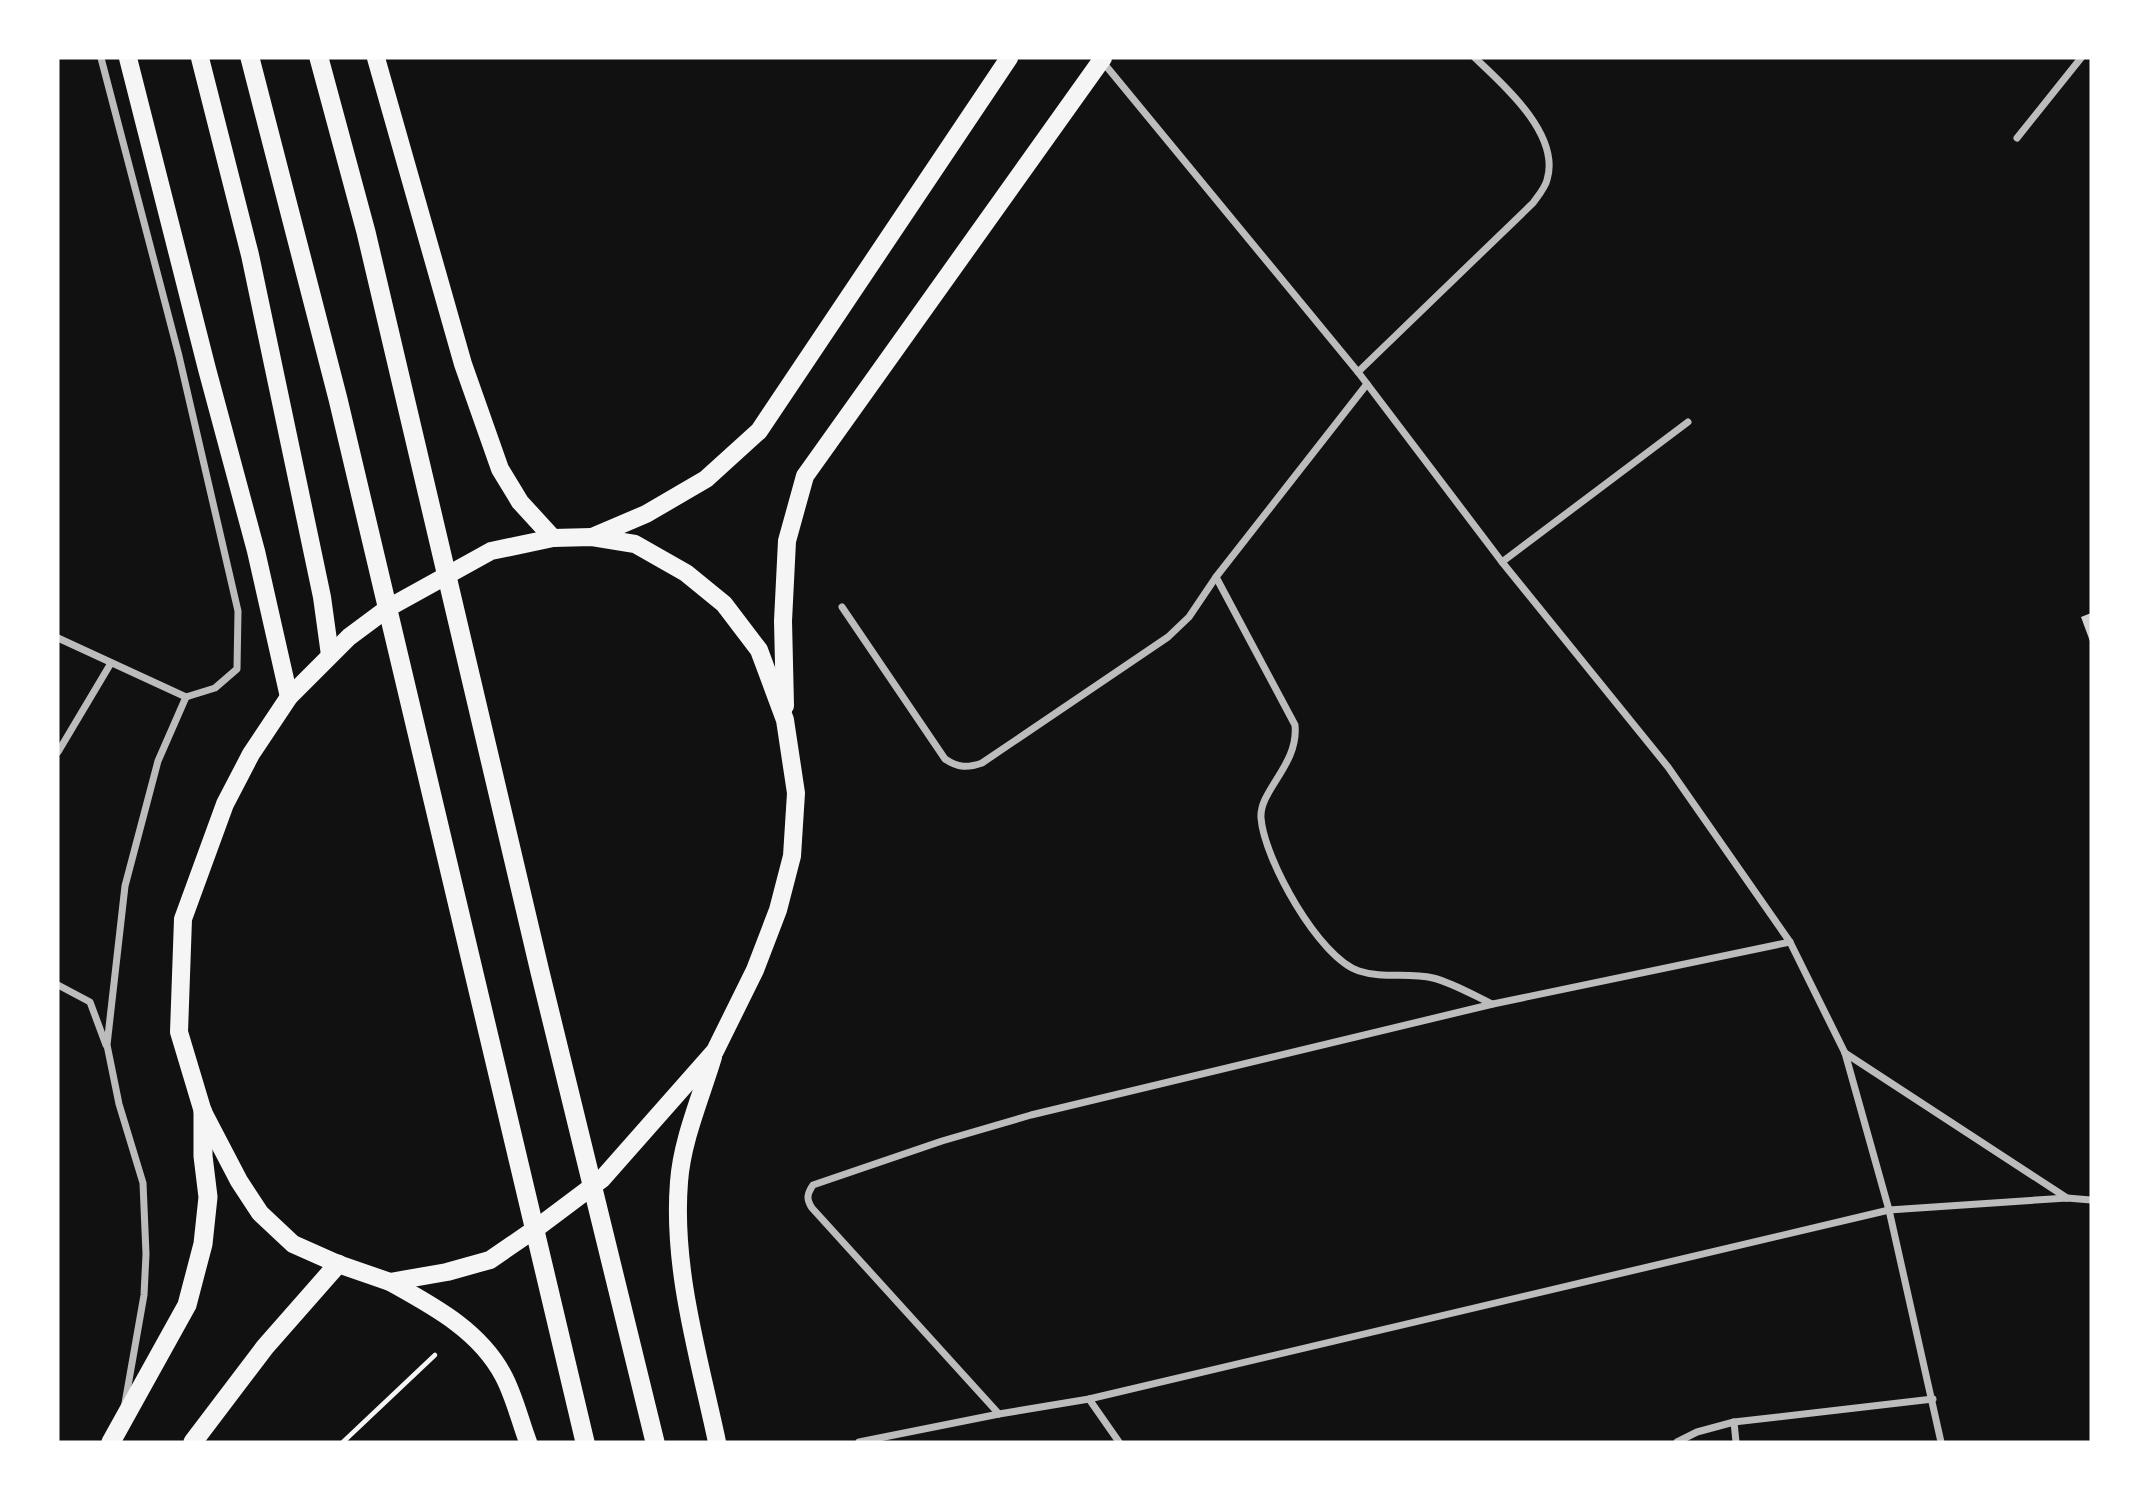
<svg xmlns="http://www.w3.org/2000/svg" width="2149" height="1500" font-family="'Roboto Condensed',sans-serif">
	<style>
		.building { fill: #d3d3d3 }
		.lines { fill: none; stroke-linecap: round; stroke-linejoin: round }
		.path { stroke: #f5f5f5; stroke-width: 4.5 }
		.minor { stroke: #bcbcbc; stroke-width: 7 }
		.primary { stroke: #f5f5f5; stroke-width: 18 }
		.trunk { stroke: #f5f5f5; stroke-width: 19 }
	</style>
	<rect width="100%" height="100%" fill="#111"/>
	<!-- building -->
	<polygon class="building" points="2091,613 2091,644 2081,617"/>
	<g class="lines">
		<!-- path -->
		<polyline class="path" points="343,1442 435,1355"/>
		<!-- minor -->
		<g class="minor">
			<polyline points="101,58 179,356 238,611 237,669 215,688 186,697"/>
			<polyline points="1102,61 1358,372 1502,562 1668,767 1790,942 1845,1053 1889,1210 1941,1442"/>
			<polyline points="2017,138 2081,58"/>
			<path d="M1358,372L1533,203C1538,196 1545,188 1547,180C1561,135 1504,85 1475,58"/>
			<polyline points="1502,562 1688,422"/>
			<path d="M1216,577L1295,725C1299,765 1259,790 1261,818C1264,859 1319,958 1359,971C1383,979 1409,972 1433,978C1453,983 1473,995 1492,1004"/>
			<path d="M842,607L945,759C958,768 968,768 982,763L1168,637L1189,617L1216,577L1367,384"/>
			<polyline points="58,638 186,697"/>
			<polyline points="58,752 111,663"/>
			<polyline points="58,985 90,1002 106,1045"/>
			<polyline points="1845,1053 2067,1198"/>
			<polyline points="1089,1399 1119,1442"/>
			<polyline points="125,1403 144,1295 146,1254 143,1183 119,1104 107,1045 125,886 158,761 186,697"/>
			<path d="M999,1414L812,1208C806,1199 807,1194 813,1185L942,1141L1031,1115L1493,1004L1790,942"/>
			<polyline points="1734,1422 1736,1442"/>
			<polyline points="859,1442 999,1414 1089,1399 1889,1210 2067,1198 2091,1200"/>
			<polyline points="1677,1442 1697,1432 1734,1422 1933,1399"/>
		</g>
		<!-- primary -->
		<g class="primary">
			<polyline points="128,58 207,369 256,551 289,697"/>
			<polyline points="200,58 250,255 322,597 330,655"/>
			<polyline points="376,58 463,364 500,469 520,502 553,538"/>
			<polygon points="592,537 635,544 686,573 724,604 759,650 785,720 796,793 792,856 778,910 755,970 715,1051 602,1179 538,1227 490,1260 447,1272 390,1282 338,1264 293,1244 260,1213 239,1181 203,1112 179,1032 183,919 225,804 251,754 289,697 349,637 388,608 491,551 553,538"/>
			<polyline points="592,537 646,514 706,479 759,431 1009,58"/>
			<polyline points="785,706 783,621 787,541 805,476 1103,58"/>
			<path d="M713,1057C701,1097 682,1140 679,1182C672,1269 699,1357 717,1442"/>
			<path d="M390,1282C433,1306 479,1330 503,1375C514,1395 520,1421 528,1442"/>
		</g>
		<!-- trunk -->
		<g class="trunk">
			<polyline points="250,58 338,399 585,1442"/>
			<polyline points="319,58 366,232 540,972 655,1442"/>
			<polyline points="111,1442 187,1305 203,1244 208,1197 203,1156 203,1112"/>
			<polyline points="193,1442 265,1347 338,1264"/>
		</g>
	</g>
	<!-- border -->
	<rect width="2149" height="1500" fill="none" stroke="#ffffff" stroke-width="119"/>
</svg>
